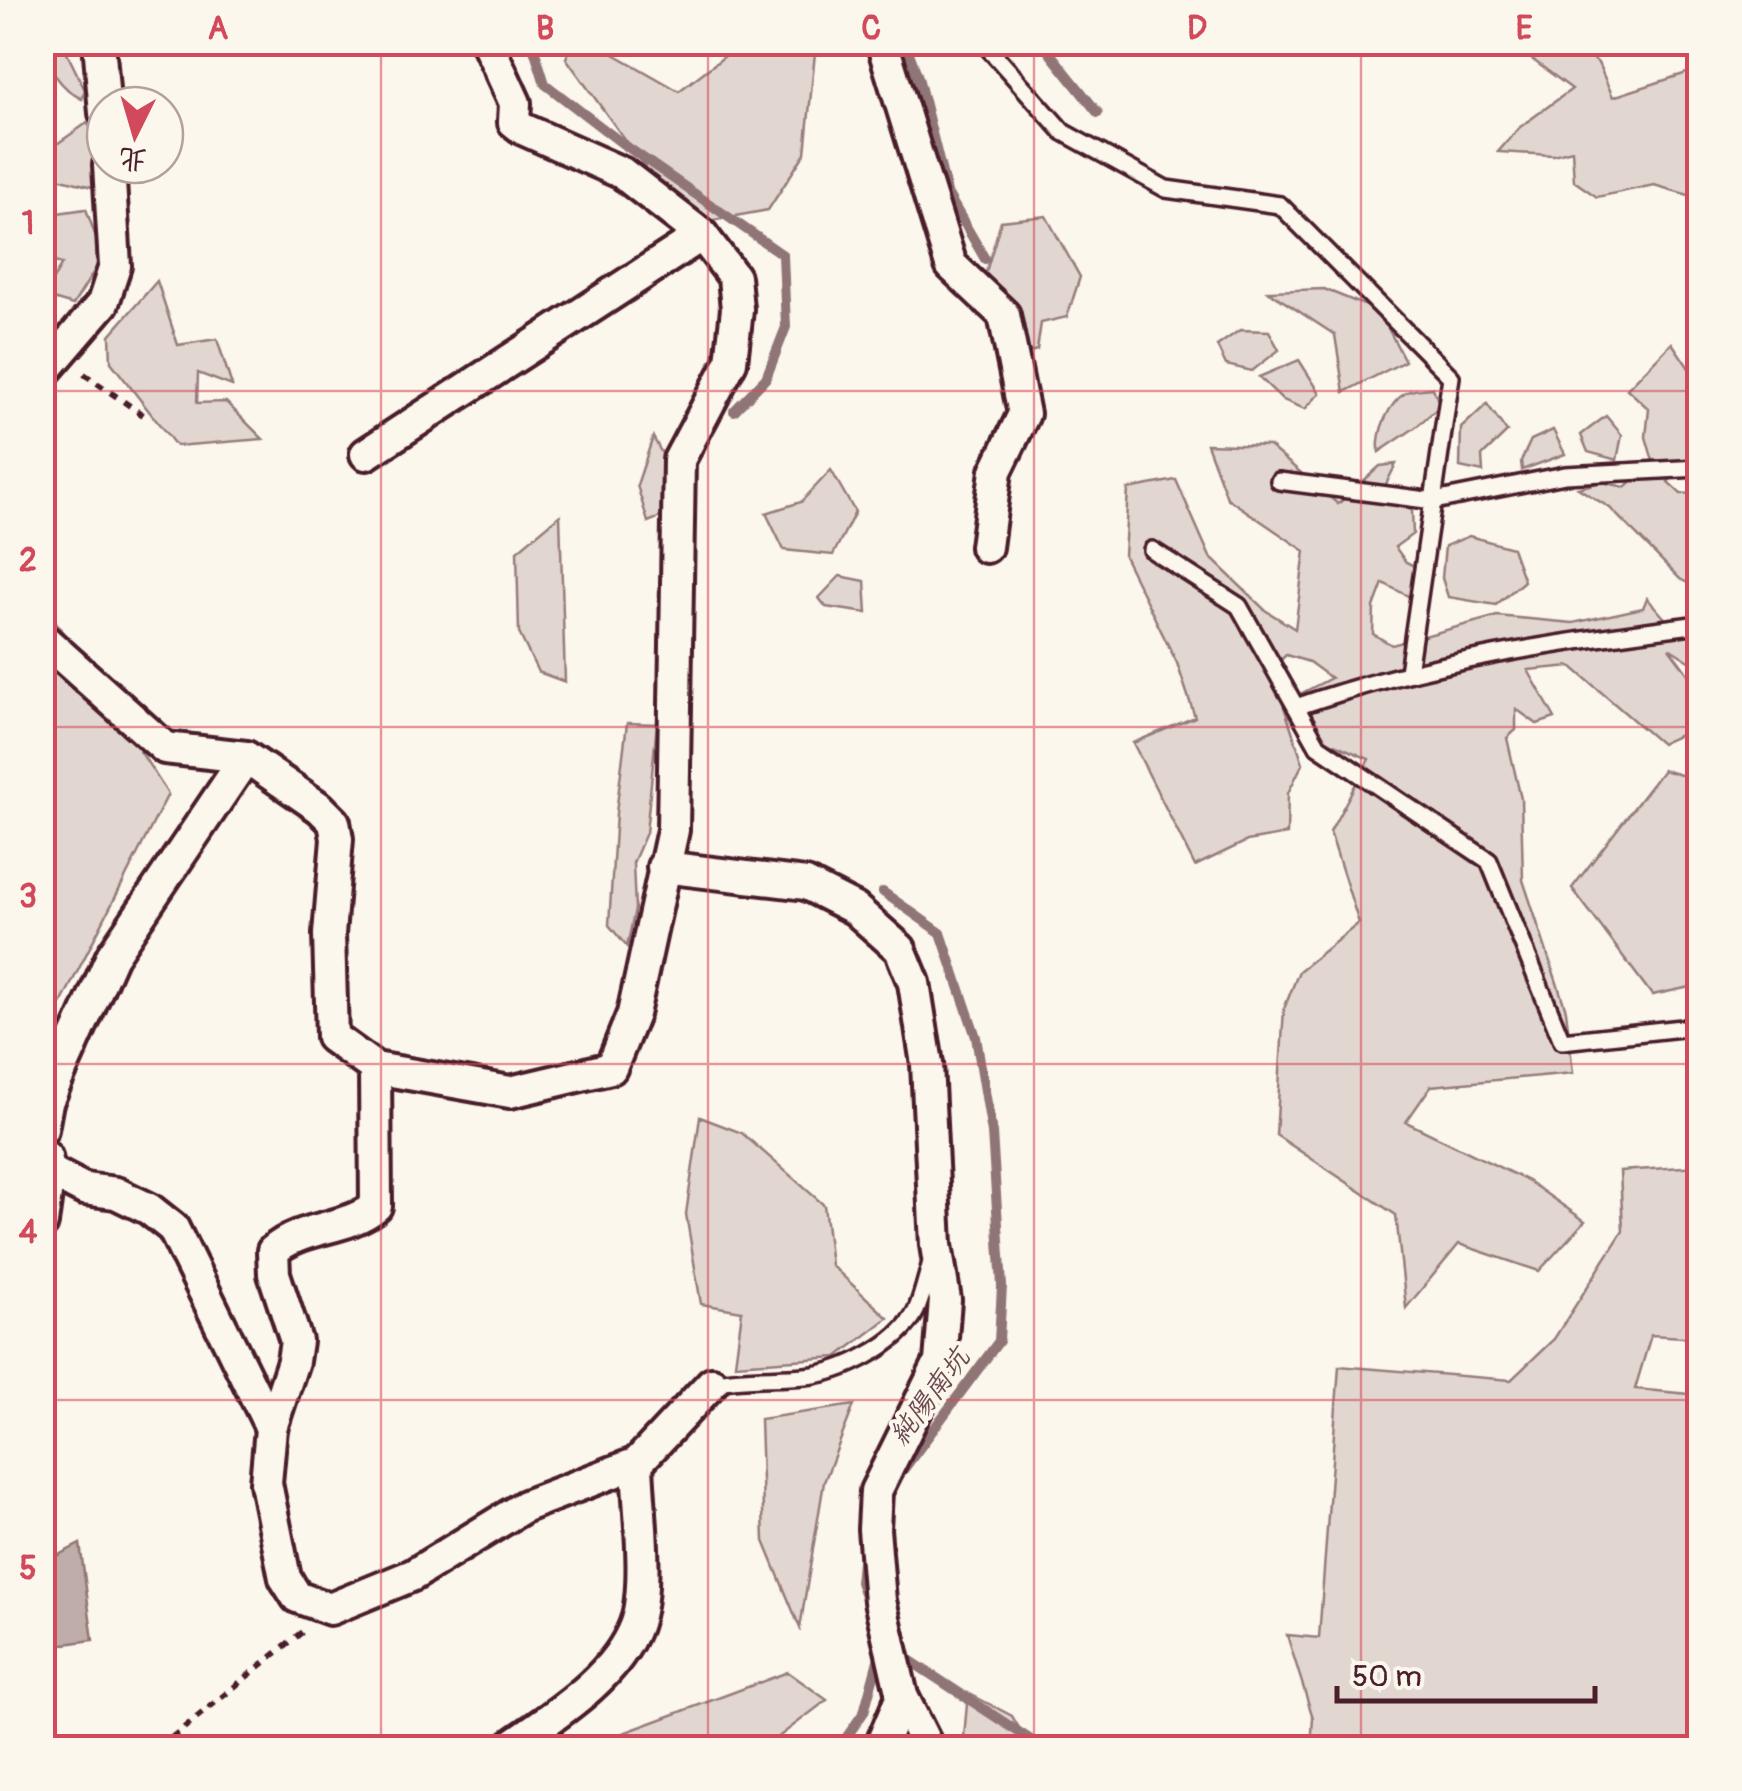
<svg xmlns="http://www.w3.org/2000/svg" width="1742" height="1791" font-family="Pangolin,'LXGW WenKai TC',sans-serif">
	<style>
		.green { fill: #e2d7d0; stroke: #967b7e; stroke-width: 2.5 }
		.water { fill: #bfadaa; stroke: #907477; stroke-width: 2.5 }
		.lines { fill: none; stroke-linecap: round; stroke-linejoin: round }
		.stream { stroke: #907477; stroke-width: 10 }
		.lane-casing { stroke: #4a1f2b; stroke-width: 22 }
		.street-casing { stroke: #4a1f2b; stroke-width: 38 }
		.path { stroke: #4a1f2b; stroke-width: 6; stroke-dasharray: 8 8; stroke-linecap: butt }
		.lane { stroke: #fbf7ec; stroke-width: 15 }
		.street { stroke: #fbf7ec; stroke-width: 30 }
		.grid { fill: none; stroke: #d1495b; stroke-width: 2.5; stroke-opacity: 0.55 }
		.labels { text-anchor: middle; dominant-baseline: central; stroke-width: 8; stroke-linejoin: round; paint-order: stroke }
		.water-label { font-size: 28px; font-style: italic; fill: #6d4a51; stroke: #fbf7ec }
		.neatline { fill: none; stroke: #d1495b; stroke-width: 4 }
		.grid-label { font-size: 32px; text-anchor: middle; font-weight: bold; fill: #d1495b }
	</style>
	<rect width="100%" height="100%" fill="#fbf7ec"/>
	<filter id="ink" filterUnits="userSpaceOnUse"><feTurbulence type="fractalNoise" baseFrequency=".01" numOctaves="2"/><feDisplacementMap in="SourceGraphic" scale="20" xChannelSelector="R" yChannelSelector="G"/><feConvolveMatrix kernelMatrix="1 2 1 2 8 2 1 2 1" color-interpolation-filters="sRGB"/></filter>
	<g filter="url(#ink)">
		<!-- green -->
		<g class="green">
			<polygon points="1549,42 1576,43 1598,63 1613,97 1693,71 1699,77 1699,198 1654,185 1597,197 1574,181 1572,150 1553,155 1498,152 1520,127 1572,89 1529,57"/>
			<path d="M42,43H62L85,90L82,99C64,91 42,63 42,43Z"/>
			<polygon points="572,43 614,43 607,50 679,91 742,43 816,43 805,153 768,210 703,222 656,183 566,58"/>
			<polygon points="87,123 105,145 105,165 122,165 127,171 112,196 92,187 43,174 42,144 54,146"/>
			<polygon points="86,209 103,257 73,305 43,296 42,288 52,281 62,264 43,259 43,215"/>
			<polygon points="1046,216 1080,277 1067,317 1041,323 1037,350 1002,360 979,296 1001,221"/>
			<polygon points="157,281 178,345 217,339 232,386 198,373 197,403 226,402 263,439 176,446 111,362 110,335"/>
			<polygon points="1324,289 1379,311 1405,361 1344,392 1335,335 1268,291"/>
			<polygon points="1240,330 1269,331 1279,350 1252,371 1226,365 1217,346"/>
			<polygon points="1672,343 1699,383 1699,448 1668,482 1681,494 1699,493 1699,589 1680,579 1610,508 1578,488 1601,482 1625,487 1653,461 1646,437 1649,409 1627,389"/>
			<polygon points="1299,360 1320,393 1305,409 1283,400 1259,377"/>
			<path d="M1433,388L1440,406L1416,427L1379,452C1377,431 1388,403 1407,392C1413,389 1426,389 1433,388Z"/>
			<polygon points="1487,404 1507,432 1482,456 1483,472 1460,467 1461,428"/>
			<polygon points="1606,416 1622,435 1617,460 1588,452 1581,435"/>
			<polygon points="1553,430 1565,454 1522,470 1521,461 1531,440"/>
			<polygon points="653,437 667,463 663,516 648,522 637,485"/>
			<path d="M1207,444L1269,446L1338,504L1380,466L1396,464L1386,484L1412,511L1413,534L1395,547L1406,562L1433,575L1410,597L1383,583L1374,607L1373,634L1392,645L1497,616L1573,623L1643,608L1647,598L1677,632L1699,620V667L1669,648C1683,668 1718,704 1691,728C1683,735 1670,739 1661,744L1571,666L1528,670L1555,718L1537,724L1516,709V730L1507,738L1521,799L1523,880L1566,1010L1573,1073L1431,1086L1406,1122L1528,1181L1585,1221L1539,1271L1459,1244L1406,1308L1396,1215L1276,1135L1284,1009L1299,971L1359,923L1330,832L1369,759L1323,739L1302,693L1331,678L1309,662L1286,655L1267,673L1282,701L1303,763L1288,793L1287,834L1247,841L1195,866L1133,743L1195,717L1177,663L1124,556L1128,489L1176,480L1210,557L1265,610L1295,629L1305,551L1227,498Z"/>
			<polygon points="831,470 855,512 833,555 784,550 766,513 801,502"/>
			<polygon points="560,515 565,682 538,672 519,633 517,551"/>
			<polygon points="1469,536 1512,548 1524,581 1496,605 1448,597 1442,578 1445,546"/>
			<polygon points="840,576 865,581 867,613 826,607 819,598"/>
			<polygon points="43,602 168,794 43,1039"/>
			<polygon points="627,723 657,724 646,833 633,863 635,909 627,947 609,925 616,813"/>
			<polygon points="1663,770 1699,780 1700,985 1652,995 1572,888"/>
			<polygon points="700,1117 742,1133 824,1205 831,1265 888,1318 837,1357 735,1364 742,1311 701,1304 686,1214"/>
			<polygon points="1699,1166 1699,1338 1651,1335 1635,1389 1699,1395 1699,1748 1311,1748 1313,1718 1287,1635 1319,1638 1339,1366 1511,1380 1554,1339 1623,1231 1620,1171"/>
			<polygon points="854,1405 824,1482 800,1628 764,1541 760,1419"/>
			<polygon points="788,1672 827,1700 764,1748 583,1748"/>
			<polygon points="968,1693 1012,1716 1031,1748 963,1748"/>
		</g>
		<!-- water -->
		<polygon class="water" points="80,1544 93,1640 43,1647 43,1563"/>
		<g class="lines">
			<!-- stream -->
			<g class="stream">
				<polyline points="532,42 545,84 623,144 783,255 786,327 766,378 734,411"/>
				<polyline points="905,42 918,77 947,193 985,259"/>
				<polyline points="1041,42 1098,113"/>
				<polyline points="883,892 941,933 976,1037 992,1133 1002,1286 999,1341 895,1481"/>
				<polyline points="863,1552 860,1582 868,1604"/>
				<polyline points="900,1654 1037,1744 1039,1748"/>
				<polyline points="839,1748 864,1712 881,1649"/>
			</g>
			<defs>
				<g id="lane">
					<polyline points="983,42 1063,132 1166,189 1280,205 1451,377 1408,672"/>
					<polyline points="1279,481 1434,501 1565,475 1700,468"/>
					<polyline points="1152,550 1239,606 1318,746 1489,861 1562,1041 1700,1026"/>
					<path d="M1296,707C1431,660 1559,642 1700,624"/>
					<path d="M712,1383C743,1376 774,1379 805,1376C842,1373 899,1345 916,1311C923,1295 927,1275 932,1259"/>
				</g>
				<g id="street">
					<polyline points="99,42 105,113"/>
					<polyline points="882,42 951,265 1004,315 1024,414 996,471 986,547"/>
					<polyline points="42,374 103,303 115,266 109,165"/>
					<polyline points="366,454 702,235"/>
					<polyline points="42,638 165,748 246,757 320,808 334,822 337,839 329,934 332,1037 375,1068 510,1092 611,1068 633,1014 673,830 679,460 731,362 737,309 734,277 702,235 622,173 523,129 514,122 515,103 487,42"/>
					<polyline points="663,867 806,884 855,909 900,949 914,983 927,1064 936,1245 945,1300 940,1362 876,1491 874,1529 880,1601 902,1696 928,1748"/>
					<path d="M375,1068L376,1206C346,1231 302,1225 273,1251L274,1274L296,1341L293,1361L271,1428L266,1483L285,1578L297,1597L330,1609L413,1575L525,1506L637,1463L712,1383"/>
					<polyline points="42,1129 47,1102 112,956 246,757"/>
					<polyline points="49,1171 84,1189 116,1193 149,1209 173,1228 271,1428"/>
					<polyline points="42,1223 49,1171 46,1157"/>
					<path d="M508,1748C553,1716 614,1680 635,1626C650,1586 638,1507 637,1463"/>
					<polyline points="880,1748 902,1696"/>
				</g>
			</defs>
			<!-- lane casing -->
			<use href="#lane" class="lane-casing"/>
			<!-- street casing -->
			<use href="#street" class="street-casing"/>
			<!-- path -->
			<g class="path">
				<polyline points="84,374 146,417"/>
				<polyline points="159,1748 302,1632"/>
			</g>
			<!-- lane -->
			<use href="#lane" class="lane"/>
			<!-- street -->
			<use href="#street" class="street"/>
		</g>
	</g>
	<!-- grid -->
	<path class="grid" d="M381,42V1748M708,42V1748M1034,42V1748M1361,42V1748M42,391H1700M42,727H1700M42,1064H1700M42,1400H1700"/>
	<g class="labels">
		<!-- water labels -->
		<g class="water-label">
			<text transform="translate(930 1397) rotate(-53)">純陽南坑</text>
		</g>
	</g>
	<!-- margin -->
	<rect width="1742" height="1791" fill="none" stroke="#fbf7ec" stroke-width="110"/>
	<!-- north arrow -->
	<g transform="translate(135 135) rotate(185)"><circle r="48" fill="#fbf7ec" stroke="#b4a19f" stroke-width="2.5"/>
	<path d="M0-8L18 38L0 25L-18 38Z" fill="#d1495b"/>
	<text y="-15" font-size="28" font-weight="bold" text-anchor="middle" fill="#4a1f2b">北</text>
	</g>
	<!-- scale -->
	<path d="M1337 1686v15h258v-15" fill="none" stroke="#4a1f2b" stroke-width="5"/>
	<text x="1352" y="1686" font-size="30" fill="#4a1f2b" stroke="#fbf7ec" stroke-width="8" paint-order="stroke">50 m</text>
	<rect x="55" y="55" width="1632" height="1681" class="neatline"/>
	<g class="grid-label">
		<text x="218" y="39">A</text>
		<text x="545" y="39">B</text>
		<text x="871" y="39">C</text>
		<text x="1197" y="39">D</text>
		<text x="1524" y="39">E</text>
		<text x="28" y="234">1</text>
		<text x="28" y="571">2</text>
		<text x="28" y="907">3</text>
		<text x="28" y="1243">4</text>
		<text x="28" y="1579">5</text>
	</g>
</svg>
